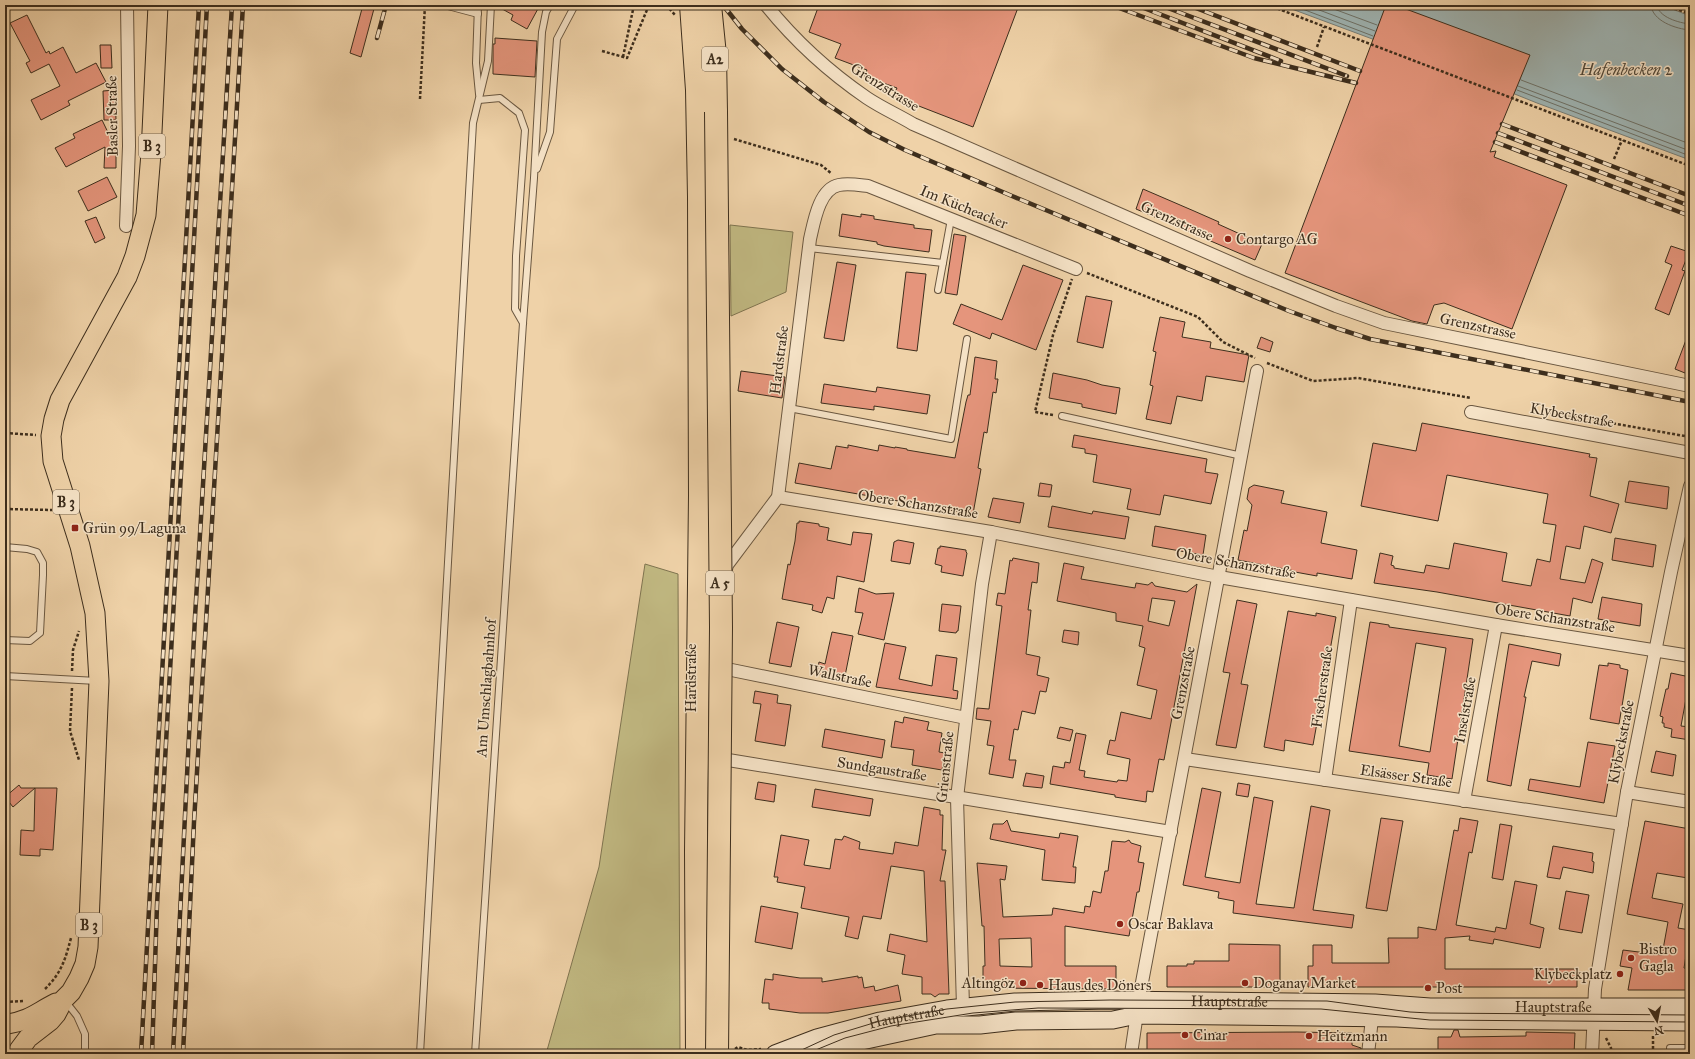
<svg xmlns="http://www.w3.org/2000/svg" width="1695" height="1059" font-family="'IM FELL Great Primer',serif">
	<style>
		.green { fill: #c1b982; stroke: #7f7450 }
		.water { fill: #9fb5b4; stroke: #787f78 }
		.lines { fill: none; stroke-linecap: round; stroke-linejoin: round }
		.shore { stroke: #6e7268; stroke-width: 1 }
		.building { fill: #e5957c; stroke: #3d2e1d; fill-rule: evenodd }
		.service-casing { stroke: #6a5740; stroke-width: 8 }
		.minor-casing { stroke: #6a5740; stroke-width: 14 }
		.secondary-casing { stroke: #3d2e1d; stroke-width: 19 }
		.primary-casing { stroke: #3d2e1d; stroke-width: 21 }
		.motorway-casing { stroke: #3d2e1d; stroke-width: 24 }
		.path { stroke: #3d2e1d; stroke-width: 2.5; stroke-dasharray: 3 2; stroke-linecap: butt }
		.service { stroke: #f5e2c6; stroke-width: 6 }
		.minor { stroke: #f5e2c6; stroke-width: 12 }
		.secondary { stroke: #f5e2c6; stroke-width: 17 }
		.primary { stroke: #efd2a8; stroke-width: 19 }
		.motorway { stroke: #efd2a8; stroke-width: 22 }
		.tram { stroke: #3d2e1d; stroke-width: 1 }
		.rail-casing { stroke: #3d2e1d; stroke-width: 4.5 }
		.rail { stroke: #f5e2c6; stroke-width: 3; stroke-dasharray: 9; stroke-linecap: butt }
		.motorway-bridge-casing { stroke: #3d2e1d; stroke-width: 24; stroke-linecap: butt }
		.motorway-bridge { stroke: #efd2a8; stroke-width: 22 }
		.poi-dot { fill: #8f2418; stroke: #f5e2c6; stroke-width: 1.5 }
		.labels { text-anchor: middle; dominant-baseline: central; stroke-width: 3; stroke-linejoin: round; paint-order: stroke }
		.shield { fill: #f5e2c6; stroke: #746450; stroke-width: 1 }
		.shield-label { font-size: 14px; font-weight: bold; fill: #3d2e1d }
		.street-label { font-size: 15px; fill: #3d2e1d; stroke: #f5e2c6 }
		.poi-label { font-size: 15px; fill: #3d2e1d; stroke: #f5e2c6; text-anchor: start }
		.water-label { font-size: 16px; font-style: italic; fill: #51493b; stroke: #f5e2c6 }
	</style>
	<rect width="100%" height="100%" fill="#efd2a8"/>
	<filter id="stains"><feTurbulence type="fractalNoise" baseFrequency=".005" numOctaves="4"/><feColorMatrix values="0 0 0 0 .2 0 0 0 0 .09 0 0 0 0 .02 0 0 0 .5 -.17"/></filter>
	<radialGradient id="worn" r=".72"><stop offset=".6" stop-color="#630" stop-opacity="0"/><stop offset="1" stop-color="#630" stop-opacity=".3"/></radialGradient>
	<!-- green -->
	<g class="green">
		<polygon points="730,225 793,232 786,292 731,316"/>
		<polygon points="645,564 678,574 680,1054 546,1054 599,867"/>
	</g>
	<!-- water -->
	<polygon class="water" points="1281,5 1662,5 1690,16 1690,160 1537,103 1445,66"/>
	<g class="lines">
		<!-- shore -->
		<g class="shore">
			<polyline points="1292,5 1373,36"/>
			<polyline points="1306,5 1375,31"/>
			<polyline points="1323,5 1377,25"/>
			<path d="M1651,5C1652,21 1676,29 1690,30"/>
			<path d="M1657,5C1658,17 1679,23 1690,24"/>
			<polyline points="1521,80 1690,144"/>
			<polyline points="1518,86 1690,151"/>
			<polyline points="1517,90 1690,156"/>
		</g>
	</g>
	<!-- building -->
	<g class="building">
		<polygon points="363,5 375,5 361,57 350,53"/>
		<polygon points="495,5 540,5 527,29 511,20 513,15"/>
		<polygon points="819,5 1019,5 973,127 893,96 897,88 864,76 867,70 835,58 841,44 809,32"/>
		<polygon points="1386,5 1395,5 1530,55 1490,152 1496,151 1494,157 1567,185 1512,329 1444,303 1434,305 1427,324 1412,321 1285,273"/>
		<polygon points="27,15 46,53 49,51 50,54 63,47 76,73 96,63 106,82 68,101 70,105 41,120 31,100 60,86 49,64 31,73 26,63 30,61 10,23"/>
		<polygon points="495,38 537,41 535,77 493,74 493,44 495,44"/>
		<polygon points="100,45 111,45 112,68 101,68"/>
		<polygon points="115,90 116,120 104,120 103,91"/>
		<polygon points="102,120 116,149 116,168 104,168 105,147 66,167 55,148 75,138 73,134"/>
		<polygon points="107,177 117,197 88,211 78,191"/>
		<polygon points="1143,189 1194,211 1219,222 1218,224 1262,244 1255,260 1136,209"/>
		<polygon points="842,214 861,217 861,214 874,216 874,219 914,225 914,228 932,230 929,252 884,246 877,244 877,242 839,236"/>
		<polygon points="96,217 105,238 95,243 85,221"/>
		<polygon points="954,234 966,236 957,295 945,293"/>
		<polygon points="1671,246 1689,252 1682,270 1685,271 1669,315 1655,309 1672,265 1665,262"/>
		<polygon points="837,262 856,265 844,341 824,338"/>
		<polygon points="1023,265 1063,280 1036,350 992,333 990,339 953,324 961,304 1002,320"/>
		<polygon points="906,272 926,274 917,351 897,348"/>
		<polygon points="1086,296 1112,301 1103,348 1077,342"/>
		<polygon points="1160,317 1185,322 1182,337 1211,342 1210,348 1249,355 1244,382 1206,376 1202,401 1177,396 1171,424 1146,419 1153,386 1150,385 1156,352 1153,351"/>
		<polygon points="1689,332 1690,332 1690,375 1675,369"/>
		<polygon points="1261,337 1273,342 1270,352 1257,348"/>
		<polygon points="975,357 997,361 995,379 998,379 996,393 993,392 987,433 984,432 978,468 981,469 973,514 795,483 799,463 831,469 836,446 848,448 848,445 878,451 879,445 895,448 895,447 907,449 907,450 955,458 966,402 968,395 970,395"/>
		<polygon points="741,371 785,377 782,398 738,391"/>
		<polygon points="1053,373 1087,380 1102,385 1120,388 1116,414 1082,407 1082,404 1049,398"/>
		<polygon points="824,384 876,392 877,387 930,395 927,414 874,406 874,410 821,403"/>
		<polygon points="1422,423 1590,454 1589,457 1597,458 1590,496 1619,504 1611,533 1584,526 1580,549 1566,546 1560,579 1585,583 1592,559 1603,563 1592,603 1573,598 1570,616 1437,592 1374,583 1380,553 1393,556 1391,565 1394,566 1394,568 1424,573 1426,565 1449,569 1454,543 1507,553 1502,581 1531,586 1537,559 1550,562 1556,525 1543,523 1548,494 1447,475 1438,521 1361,506 1373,443 1416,451"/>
		<polygon points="1074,435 1207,459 1205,472 1218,474 1211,504 1164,495 1160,515 1127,509 1131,489 1093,482 1097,455 1085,453 1085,449 1072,447"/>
		<polygon points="1629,481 1669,487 1667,509 1625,502"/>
		<polygon points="1040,483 1052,485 1050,497 1038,496"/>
		<polygon points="1254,485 1284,491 1281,503 1327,512 1321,543 1357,550 1352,579 1317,573 1317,576 1295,572 1295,571 1238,560 1244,530 1247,531 1252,505 1247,499 1249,488"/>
		<polygon points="993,498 1024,503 1020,523 988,517"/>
		<polygon points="1052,506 1092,514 1093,511 1129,517 1125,539 1048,527"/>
		<polygon points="799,521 819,524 819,526 829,528 827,540 851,545 853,532 872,534 864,582 837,576 834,599 827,597 822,613 812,610 813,605 782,599 788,564 790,565 795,541 797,523 799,523"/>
		<polygon points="1155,526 1206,535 1203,555 1152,546"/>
		<polygon points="1615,538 1656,545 1653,567 1612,560"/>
		<polygon points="898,540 914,543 910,564 891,561 894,542"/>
		<polygon points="940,546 966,550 966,552 967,553 963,576 941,572 942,566 935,564 938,548 940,548"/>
		<polygon points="1013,558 1039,563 1037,583 1032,582 1028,610 1031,610 1026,654 1040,657 1037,675 1049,678 1046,692 1040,691 1035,714 1022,711 1018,730 1014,729 1009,760 1016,760 1013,778 989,774 994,746 987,745 991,721 976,719 977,708 989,709 1002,606 996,605 998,593 1005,594 1010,560 1012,561"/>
		<path d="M1064,563L1084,567L1081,579L1135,588L1136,583L1148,585L1152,582L1155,586L1187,592L1197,584L1164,760L1159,759L1153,792L1147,791L1146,802L1115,797V795L1050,784L1053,766L1064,768L1065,762L1070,763L1076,733L1086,735L1079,770L1085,771L1084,777L1117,782L1118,780L1127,781L1130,759L1107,754L1110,740L1115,741L1121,712L1151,719L1157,690L1137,685L1145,648L1139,646L1143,626L1116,621V613L1057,601ZM1152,598L1175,601L1169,626L1148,621Z"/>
		<polygon points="859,588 876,594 894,593 884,640 858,634 863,613 855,612"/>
		<polygon points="1602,597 1642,604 1640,626 1598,619"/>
		<polygon points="1237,600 1257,604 1241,684 1248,685 1236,748 1216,745 1230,673 1223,672"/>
		<polygon points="942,604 961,606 958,631 957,631 956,633 939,631"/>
		<polygon points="1288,611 1316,616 1316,613 1336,617 1313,745 1285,740 1284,751 1264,747"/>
		<polygon points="777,622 799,627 791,667 769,663"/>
		<path d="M1370,622L1389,625V627L1473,639L1452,779L1427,775L1429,763L1349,751ZM1416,643L1446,648L1430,752L1399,746Z"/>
		<polygon points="1064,630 1079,632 1078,645 1062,642"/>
		<polygon points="832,632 853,636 844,681 817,674 819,662 825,664"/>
		<polygon points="885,643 906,647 899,679 932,686 936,655 957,658 953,690 958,691 957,699 876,687"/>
		<polygon points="1509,644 1561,654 1559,666 1532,661 1524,697 1526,697 1511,786 1487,781"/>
		<polygon points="1608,663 1620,665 1620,668 1628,670 1619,724 1590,719 1599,665 1608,666"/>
		<polygon points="1671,673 1690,677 1681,726 1690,727 1690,740 1671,737 1672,729 1664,727 1664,723 1662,723 1663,717 1660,716 1666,689 1668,689"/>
		<polygon points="755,691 778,695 777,703 791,705 785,746 755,741 761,704 753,703"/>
		<polygon points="904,717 929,722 927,730 942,733 939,752 945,753 942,770 912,765 914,750 891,747 895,721 903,723"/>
		<polygon points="1060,727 1073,730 1070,741 1057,738"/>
		<polygon points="825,729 885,740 882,758 822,747"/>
		<polygon points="1588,742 1615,746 1604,803 1528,790 1530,779 1580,787"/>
		<polygon points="1656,751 1676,755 1673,776 1651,772"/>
		<polygon points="1026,773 1044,776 1042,788 1023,786"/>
		<polygon points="758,782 776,785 774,802 755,799"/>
		<polygon points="1238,783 1250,785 1248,797 1236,795"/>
		<polygon points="19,785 21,788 35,788 13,807 5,797"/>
		<polygon points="35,788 57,788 53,850 40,849 40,856 20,855 21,830 34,831"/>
		<polygon points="1202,788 1221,792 1205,877 1240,883 1254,797 1273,801 1256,904 1294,908 1311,806 1330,810 1313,910 1354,915 1352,928 1233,913 1234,901 1218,898 1219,892 1183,885"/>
		<polygon points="815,789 873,799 870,816 812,807"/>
		<polygon points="924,807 940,810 940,815 943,815 942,850 946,850 940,881 945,881 949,994 939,994 935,997 931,994 922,994 922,977 902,974 905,955 887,951 890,934 927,942 924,871 891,866 881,919 863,916 858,939 845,936 849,917 801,908 805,887 777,882 778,877 774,877 781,835 809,840 804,865 830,869 835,839 842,840 844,836 860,842 859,849 893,854 895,842 918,846"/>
		<polygon points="1381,818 1403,821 1387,911 1366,908"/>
		<polygon points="1460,818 1478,821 1472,853 1469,852 1456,925 1495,932 1496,927 1506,929 1515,881 1537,885 1530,924 1544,928 1540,948 1494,939 1493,944 1469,940 1470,936 1445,938 1445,969 1577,969 1577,987 1308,987 1308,966 1313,966 1313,945 1332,945 1332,963 1389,963 1388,938 1418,938 1418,927 1436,930 1454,830 1458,831"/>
		<polygon points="1007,820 1011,831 1059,838 1060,833 1078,836 1073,867 1076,867 1075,883 1042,880 1045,850 990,839 993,824 1003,824"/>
		<polygon points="1645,821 1690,829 1690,865 1688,878 1657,873 1652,898 1683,904 1678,928 1690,930 1684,968 1690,969 1690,990 1628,990 1632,968 1620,966 1623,950 1662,955 1668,922 1627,914"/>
		<polygon points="1500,824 1512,826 1503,880 1492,878"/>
		<path d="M1129,840L1131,843L1141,846L1138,862L1144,863L1139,892H1137L1129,936L1065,926V966H1116V989L983,988V966H985L984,926H982L977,863L1007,866L1005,880L1000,879L1003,917L1052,915L1053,908L1084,913L1085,906L1090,907L1093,891L1101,893L1105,871H1108L1112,841L1125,842ZM1031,938L1032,967L1000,966L999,939Z"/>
		<polygon points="1553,846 1593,853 1592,861 1594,862 1593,873 1563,867 1560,879 1547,877"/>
		<polygon points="1566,891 1589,895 1582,933 1559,929"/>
		<polygon points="761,906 798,913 792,949 755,942"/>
		<polygon points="1229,944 1280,945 1280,987 1167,987 1167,966 1187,966 1187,964 1194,964 1194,961 1229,961"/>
		<polygon points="773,974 800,978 822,978 822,982 858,976 858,978 862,977 864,988 874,986 875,991 898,985 901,1001 828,1013 800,1013 769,1009 769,1003 762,1003 765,979 773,980"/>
		<polygon points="1454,1030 1458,1030 1460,1037 1526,1036 1526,1032 1575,1033 1574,1054 1438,1054 1438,1037 1451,1037"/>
		<polygon points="1297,1032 1352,1033 1352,1045 1361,1048 1361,1054 1147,1054 1147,1033"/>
	</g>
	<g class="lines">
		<defs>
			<g id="service">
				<polyline points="444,5 478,14"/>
				<polyline points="478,5 476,63 479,94"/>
				<polyline points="479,100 500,98 519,113 525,130 516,256 515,309 523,323"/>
				<polyline points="537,169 550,132 557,39 575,5"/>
				<polyline points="809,248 943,263"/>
				<polyline points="938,290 951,219"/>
				<polyline points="789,408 951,439 967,339"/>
				<polyline points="1062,416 1242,456"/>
				<polyline points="5,547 27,549 37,552 43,563 43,575 40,633 30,641 5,640"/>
				<polyline points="5,676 97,681"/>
				<polyline points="66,1002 77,1016 85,1034 85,1054"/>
				<polyline points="1670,1048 1690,1048"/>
				<polyline points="420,1054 473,123 488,61 491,5"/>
				<polyline points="475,1054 523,323 534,178 542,32 546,12 550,5"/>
			</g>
			<g id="minor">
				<path d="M766,5C795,41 829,72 867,98C882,108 898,115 913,124L1250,271L1336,306L1384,323L1690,386"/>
				<polyline points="126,226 129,146 127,5"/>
				<polyline points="1471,412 1690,453"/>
				<polyline points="778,497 991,532 1219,577 1496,625 1690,656"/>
				<path d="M725,573L727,565L778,497L810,239C814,222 819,189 839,185C848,183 859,185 868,186L1076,269"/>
				<polyline points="717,667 966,718"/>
				<polyline points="716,758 1171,832"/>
				<polyline points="1185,759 1622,824"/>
				<polyline points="1325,780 1351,600"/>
				<polyline points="1627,792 1690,802"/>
				<polyline points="1464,801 1496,625"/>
				<polyline points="963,1007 957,798 982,584 991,532"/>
				<polyline points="1131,1054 1140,993 1257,371"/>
				<polyline points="1368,1054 1373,1010"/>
				<polyline points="1592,1054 1595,989 1627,792 1671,572 1690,486"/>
			</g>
			<g id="secondary">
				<path id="s1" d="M775,1054L817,1038L880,1021L947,1009L1015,1002L1110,1000L1375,1003L1430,1007H1690"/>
				<polyline points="816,1054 857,1042 936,1025 980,1025 1016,1021 1113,1020 1137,1015 1397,1018 1430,1020 1690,1022"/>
			</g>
			<g id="primary">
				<path d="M8,1024C31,1020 36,1013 56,1003"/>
				<polyline points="19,1050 28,1038 50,1021 56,1014 64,999 71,992 79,978 85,964 88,947 99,681 95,613 80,546 53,461 51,436 54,419 60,400 127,277 135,256 146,215 151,153 158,5"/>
			</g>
			<g id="motorway">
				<polyline points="691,5 697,90 699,197 700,495 696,852 697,1054"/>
				<polyline points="710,5 715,55 716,112"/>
			</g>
		</defs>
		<!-- service casing -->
		<use href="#service" class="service-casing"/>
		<!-- minor casing -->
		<use href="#minor" class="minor-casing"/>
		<!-- secondary casing -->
		<use href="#secondary" class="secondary-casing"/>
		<!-- primary casing -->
		<use href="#primary" class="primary-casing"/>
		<!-- motorway casing -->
		<use href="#motorway" class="motorway-casing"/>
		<!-- path -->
		<g class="path">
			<polyline points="666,5 675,15"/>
			<polyline points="1268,5 1690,166"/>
			<polyline points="1665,5 1690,14"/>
			<polyline points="1317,47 1324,27"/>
			<polyline points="602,51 627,58 649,5"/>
			<polyline points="623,57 634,5"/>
			<polyline points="420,99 425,5"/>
			<polyline points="734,139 821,165 832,174"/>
			<polyline points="1614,159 1622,140"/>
			<polyline points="1087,273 1198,317 1223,342 1255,358"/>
			<polyline points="1267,363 1313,381 1358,378 1471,398"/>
			<polyline points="1549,412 1690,437"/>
			<polyline points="1053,415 1035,412 1053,335 1072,279"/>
			<polyline points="5,433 36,435"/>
			<polyline points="5,509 52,510"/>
			<polyline points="72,671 73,650 79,631"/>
			<polyline points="72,688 70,731 79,760"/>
			<path d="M45,989C62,972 65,960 71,938"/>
			<polyline points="5,1002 24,1001"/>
			<polyline points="1606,1038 1611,1048 1611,1054"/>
			<polyline points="735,1049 738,1047 747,1050 761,1049"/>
			<polyline points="1653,1054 1653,1035"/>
		</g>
		<!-- service -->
		<use href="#service" class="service"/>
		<!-- minor -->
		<use href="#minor" class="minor"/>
		<!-- secondary -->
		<use href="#secondary" class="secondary"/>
		<!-- primary -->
		<use href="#primary" class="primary"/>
		<!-- motorway -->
		<use href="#motorway" class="motorway"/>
		<!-- tram -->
		<g class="tram">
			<polyline points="793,1054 834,1035 880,1021 947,1009 1015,1002 1110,1000 1327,1001 1410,1012 1430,1013 1690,1015"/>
			<polyline points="806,1054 845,1038 891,1026 973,1013 1038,1008 1321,1009 1430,1020 1690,1022"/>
		</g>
		<defs>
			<g id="rail">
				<polyline points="723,5 742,29 782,69 824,102 869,132 905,150 1012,196 1289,311 1336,328 1370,339 1690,402"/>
				<polyline points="1111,5 1254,58 1356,83"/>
				<polyline points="1136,5 1281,61"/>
				<polyline points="1160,5 1347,76"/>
				<polyline points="1188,5 1360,71"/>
				<polyline points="377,38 386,5"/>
				<polyline points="1502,124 1690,196"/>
				<polyline points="1498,133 1690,206"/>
				<polyline points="1495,142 1690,216"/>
				<polyline points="141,1054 199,5"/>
				<polyline points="152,1054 157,905 207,5"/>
				<polyline points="173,1054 195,617 232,5"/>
				<polyline points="183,1054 194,822 243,5"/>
			</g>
		</defs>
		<!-- rail casing -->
		<use href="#rail" class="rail-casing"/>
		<!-- rail -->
		<use href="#rail" class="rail"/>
		<defs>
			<polyline id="motorway-bridge" points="716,112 721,627 717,1054"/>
		</defs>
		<!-- motorway-bridge casing -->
		<use href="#motorway-bridge" class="motorway-bridge-casing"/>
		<!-- motorway-bridge -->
		<use href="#motorway-bridge" class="motorway-bridge"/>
	</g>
	<!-- markers -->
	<g class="poi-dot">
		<circle cx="1228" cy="239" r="4"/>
		<rect x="71" y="524" width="8" height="8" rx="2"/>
		<circle cx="1120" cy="924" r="4"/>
		<circle cx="1631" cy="958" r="4"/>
		<circle cx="1620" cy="974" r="4"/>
		<circle cx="1023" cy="983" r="4"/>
		<circle cx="1245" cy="983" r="4"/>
		<circle cx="1040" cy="985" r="4"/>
		<circle cx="1428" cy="988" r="4"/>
		<circle cx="1185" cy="1035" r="4"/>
		<circle cx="1309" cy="1036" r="4"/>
	</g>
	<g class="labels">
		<!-- shield labels -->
		<g class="shield">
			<rect x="702" y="47" width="26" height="24" rx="3"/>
			<rect x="139" y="134" width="26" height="24" rx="3"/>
			<rect x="53" y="490" width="26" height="24" rx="3"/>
			<rect x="706" y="571" width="28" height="24" rx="3"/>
			<rect x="76" y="913" width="26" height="24" rx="3"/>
		</g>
		<g class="shield-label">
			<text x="715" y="59">A2</text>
			<text x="152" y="146">B 3</text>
			<text x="66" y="502">B 3</text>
			<text x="720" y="583">A 5</text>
			<text x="89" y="925">B 3</text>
		</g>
		<!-- street labels -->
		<g class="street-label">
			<text transform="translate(885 87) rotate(32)">Grenzstrasse</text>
			<text transform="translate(112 116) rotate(-91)">Basler Straße</text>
			<text transform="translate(964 207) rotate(22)">Im Kücheacker</text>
			<text transform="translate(1177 221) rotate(24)">Grenzstrasse</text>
			<text transform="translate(1478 326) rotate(12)">Grenzstrasse</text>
			<text transform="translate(779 360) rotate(-83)">Hardstraße</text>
			<text transform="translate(1572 415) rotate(10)">Klybeckstraße</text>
			<text transform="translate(918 504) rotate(9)">Obere Schanzstraße</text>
			<text transform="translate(1236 563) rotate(10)">Obere Schanzstraße</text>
			<text transform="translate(1555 618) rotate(9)">Obere Schanzstraße</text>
			<text transform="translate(840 676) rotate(12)">Wallstraße</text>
			<text transform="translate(691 678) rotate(-90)">Hardstraße</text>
			<text transform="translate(1183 683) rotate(-79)">Grenzstraße</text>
			<text transform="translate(1322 687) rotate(-82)">Fischerstraße</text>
			<text transform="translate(486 688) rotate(-86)">Am Umschlagbahnhof</text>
			<text transform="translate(1465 710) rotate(-80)">Inselstraße</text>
			<text transform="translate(1621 742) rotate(-79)">Klybeckstraße</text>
			<text transform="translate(945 767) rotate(-84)">Grienstraße</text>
			<text transform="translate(882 769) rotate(9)">Sundgaustraße</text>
			<text transform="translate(1406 776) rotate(8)">Elsässer Straße</text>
			<text stroke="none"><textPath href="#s1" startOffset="461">Hauptstraße</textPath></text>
			<text stroke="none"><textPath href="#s1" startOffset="785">Hauptstraße</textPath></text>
			<text stroke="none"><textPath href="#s1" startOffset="137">Hauptstraße</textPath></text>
		</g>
		<!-- poi labels -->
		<g class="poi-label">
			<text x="1236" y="239">Contargo AG</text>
			<text x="83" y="528">Grün 99/Laguna</text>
			<text x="1128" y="924">Oscar Baklava</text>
			<text x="1639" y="949">Bistro<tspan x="1639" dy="17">Gagla</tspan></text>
			<text x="1612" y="974" text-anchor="end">Klybeckplatz</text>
			<text x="1015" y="983" text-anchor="end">Altingöz</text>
			<text x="1253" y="983">Doganay Market</text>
			<text x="1048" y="985">Haus des Döners</text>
			<text x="1436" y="988">Post</text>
			<text x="1193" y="1035">Cinar</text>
			<text x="1317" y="1036">Heitzmann</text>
		</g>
		<!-- water labels -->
		<g class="water-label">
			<text x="1626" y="69">Hafenbecken 2</text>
		</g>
	</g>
	<!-- margin -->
	<rect width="1695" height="1059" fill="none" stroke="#efd2a8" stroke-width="20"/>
	<rect x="6" y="6" width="1683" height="1047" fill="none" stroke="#3d2e1d" stroke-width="2"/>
	<rect x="10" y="10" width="1675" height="1039" fill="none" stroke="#3d2e1d"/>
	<!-- north arrow -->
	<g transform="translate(1657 1021) rotate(170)" stroke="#f5e2c6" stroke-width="3" paint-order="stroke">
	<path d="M0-3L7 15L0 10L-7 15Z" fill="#3d2e1d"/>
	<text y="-6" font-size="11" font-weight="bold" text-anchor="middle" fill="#3d2e1d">N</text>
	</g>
	<rect width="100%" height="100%" filter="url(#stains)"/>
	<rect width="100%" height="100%" fill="url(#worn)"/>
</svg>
